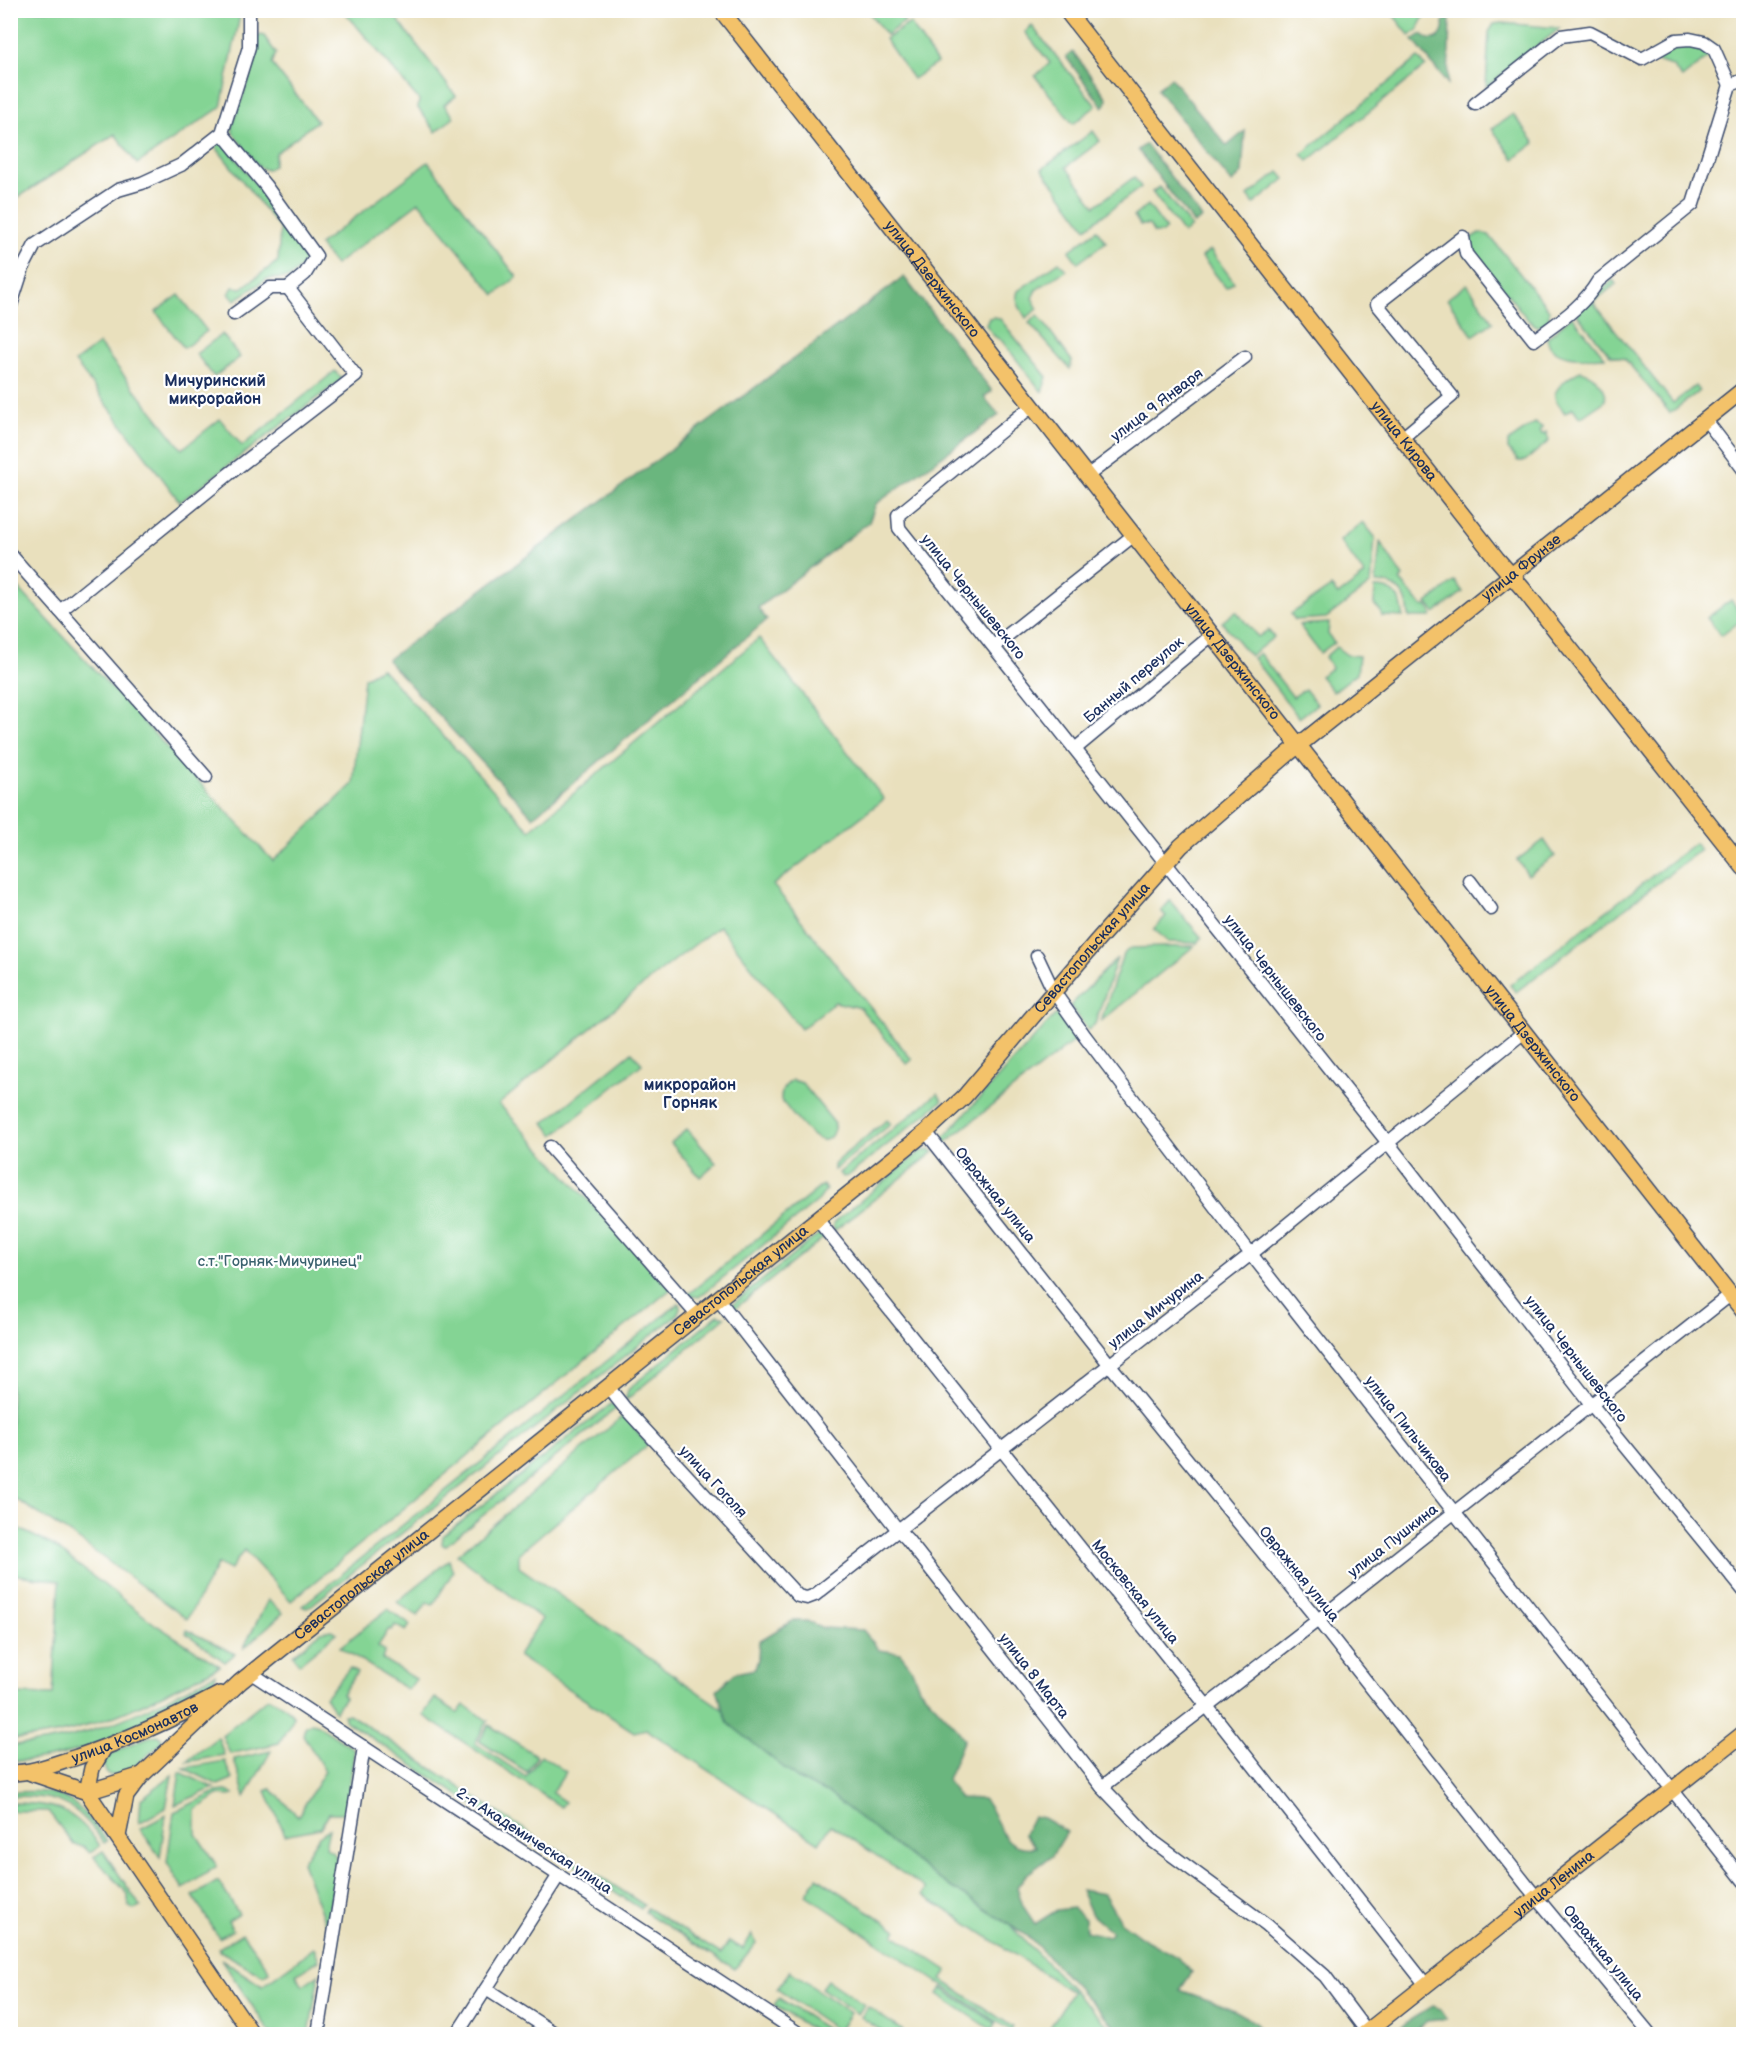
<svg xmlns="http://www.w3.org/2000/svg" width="1754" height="2045" font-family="'Balsamiq Sans',sans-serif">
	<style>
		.green { fill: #84d494; stroke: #508279; stroke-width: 1.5 }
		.forest { fill: #6bb67e; stroke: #43726e; stroke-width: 1.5 }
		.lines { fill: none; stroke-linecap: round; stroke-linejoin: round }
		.minor-casing { stroke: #3a4a6c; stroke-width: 15 }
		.major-casing { stroke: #3a4a6c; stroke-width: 18 }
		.minor { stroke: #fff; stroke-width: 12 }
		.major { stroke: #f3c26a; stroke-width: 15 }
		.labels { text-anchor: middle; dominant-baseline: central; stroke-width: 4.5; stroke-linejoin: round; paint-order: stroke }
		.street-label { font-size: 15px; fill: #1b2f5e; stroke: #fff }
		.park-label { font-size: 15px; fill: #3a616e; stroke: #fff }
		.neighbourhood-label { font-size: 16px; font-weight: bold; fill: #1b2f5e; stroke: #fff }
	</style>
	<rect width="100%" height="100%" fill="#fff"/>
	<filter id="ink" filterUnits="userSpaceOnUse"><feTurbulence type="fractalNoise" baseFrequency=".0167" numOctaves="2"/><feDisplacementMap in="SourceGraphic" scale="12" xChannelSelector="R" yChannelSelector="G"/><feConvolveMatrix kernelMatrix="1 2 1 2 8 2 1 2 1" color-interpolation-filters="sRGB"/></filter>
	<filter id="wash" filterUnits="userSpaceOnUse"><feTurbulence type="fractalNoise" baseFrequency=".008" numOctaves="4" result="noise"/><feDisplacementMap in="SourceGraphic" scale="24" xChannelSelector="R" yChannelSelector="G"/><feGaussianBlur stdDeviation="1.35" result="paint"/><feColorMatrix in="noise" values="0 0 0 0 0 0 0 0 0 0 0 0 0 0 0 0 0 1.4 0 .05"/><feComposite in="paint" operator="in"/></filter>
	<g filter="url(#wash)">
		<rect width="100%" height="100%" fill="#e9e0bd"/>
		<!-- green -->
		<g class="green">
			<polygon points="11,10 241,11 221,107 137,164 115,134 11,202"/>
			<polygon points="344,11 391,11 456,96 444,105 454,117 436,132 418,108 419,100"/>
			<polygon points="868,11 898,11 905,21 886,35"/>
			<path d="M1390,11H1445L1438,16C1427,13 1420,18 1419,29L1410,36Z"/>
			<polygon points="910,23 937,63 913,79 885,39"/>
			<polygon points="1502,23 1560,28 1486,87 1489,32 1494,24"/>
			<polygon points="1032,26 1096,106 1073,124 1035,76 1050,63 1025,32"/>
			<polygon points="261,35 264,36 276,53 272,64 317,121 276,153 273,166 267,170 259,167 233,133 232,127 256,58 255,38"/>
			<polygon points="1677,44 1696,44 1713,53 1682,78 1672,66 1650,59"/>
			<polygon points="1418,58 1426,66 1308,161 1302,154"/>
			<polygon points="1513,114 1535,143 1514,159 1492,129"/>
			<polygon points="1093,131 1100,141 1066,167 1095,206 1134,177 1141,187 1086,228 1042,169"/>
			<path d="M222,140L307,250C310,263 297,270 289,278L267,279L235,300L229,294L233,287L242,288L278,261L280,229L215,146Z"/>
			<polygon points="428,162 517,277 495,295 419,202 335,265 319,245"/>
			<polygon points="1279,172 1285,179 1254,204 1248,196"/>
			<polygon points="1160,187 1191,227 1183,233 1152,192"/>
			<polygon points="1148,205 1166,229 1162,233 1154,233 1149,225 1140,225 1134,216"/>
			<polygon points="1097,230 1106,242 1078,263 1069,251"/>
			<polygon points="1479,233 1489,235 1549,310 1549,320 1540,326 1537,326 1529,321 1472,250 1470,244 1471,238"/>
			<polygon points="1210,250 1234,282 1226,288 1202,257"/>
			<path d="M1059,262L1066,270L1036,290L1032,298L1038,309L1026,318C1021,309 1014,301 1018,291Z"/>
			<polygon points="1613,280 1616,284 1593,302 1673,403 1695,386 1699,391 1670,413 1625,359 1610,355 1576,313"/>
			<polygon points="1467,284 1493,322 1473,336 1447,299"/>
			<polygon points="179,295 207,331 184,348 156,312"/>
			<polygon points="1038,315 1072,361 1070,369 1029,323"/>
			<path d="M1572,316L1605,357C1588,358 1550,361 1547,338Z"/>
			<polygon points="994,317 1000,319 1047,377 1042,392 1002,341 994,336 986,325 989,318"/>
			<polygon points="222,334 240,357 214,377 196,354"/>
			<polygon points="99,344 182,449 220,419 242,446 335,371 342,379 180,502 75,362"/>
			<path d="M1581,371C1593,374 1609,388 1605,401L1580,418L1573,408L1565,413C1554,399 1549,395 1565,381C1570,377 1575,373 1581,371Z"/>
			<polygon points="1535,423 1543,428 1540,431 1543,435 1546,432 1549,441 1525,461 1518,461 1508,449 1508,442"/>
			<polygon points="1363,522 1375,537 1371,584 1326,618 1295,620 1291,614 1331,587 1338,595 1365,575 1340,541"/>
			<path d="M1380,542L1403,577L1400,580L1422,606H1427L1432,614L1431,617H1409C1408,594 1398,583 1376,583Z"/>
			<polygon points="10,579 273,861 353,784 364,678 381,668 530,830 759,638 884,799 773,885 912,1060 907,1064 860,1008 835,1002 801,1029 719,926 653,977 499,1104 671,1289 291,1601 244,1550 230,1570 218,1564 187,1619 72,1535 11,1496"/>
			<polygon points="1455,581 1463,592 1435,613 1427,603"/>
			<path d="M1375,588C1394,587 1403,599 1403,617L1382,616L1380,610L1374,605Z"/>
			<polygon points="1731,600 1743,616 1743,619 1721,636 1707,618"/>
			<polygon points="1236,611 1258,637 1268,630 1274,637 1250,656 1222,622"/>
			<polygon points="1329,623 1328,634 1334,643 1320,653 1299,625"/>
			<polygon points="1336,647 1347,655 1359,656 1357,673 1333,692 1320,676 1332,668 1325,657"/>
			<polygon points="1259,653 1293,697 1305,689 1317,704 1299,718 1253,658"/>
			<polygon points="1544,840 1555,856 1528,875 1517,860"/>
			<polygon points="1695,843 1700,850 1516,992 1510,985"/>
			<polygon points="1170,901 1202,938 1197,943 1168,942 1154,929 1166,916 1161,911"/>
			<polygon points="1194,946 1101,1021 1123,954 1131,948"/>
			<polygon points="1117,958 1095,1024 1088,1030 1070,1006"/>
			<polygon points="1055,1015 1064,1016 1080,1036 942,1145 944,1137"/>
			<polygon points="632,1052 642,1064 554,1135 544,1123"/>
			<path d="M792,1080L802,1083L835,1124C828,1167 791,1112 781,1100C781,1090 784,1086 792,1080Z"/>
			<polygon points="938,1093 942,1101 848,1176 842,1177 839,1173"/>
			<polygon points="887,1120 891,1124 834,1170 834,1165 839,1159"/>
			<polygon points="687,1129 716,1163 700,1177 671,1143"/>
			<polygon points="931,1150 934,1152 834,1231 833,1224 836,1221 921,1151"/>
			<polygon points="823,1185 826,1190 819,1200 699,1297 687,1295"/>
			<polygon points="820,1233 827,1235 732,1311 733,1304"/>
			<polygon points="679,1303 680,1308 677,1315 309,1607 306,1608 302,1606"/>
			<polygon points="718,1315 725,1317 625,1401 628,1390 632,1386"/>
			<polygon points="611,1404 619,1406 445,1546 442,1544 443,1536"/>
			<polygon points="624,1415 648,1445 519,1553 519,1567 847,1796 987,1902 1116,2034 1046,2034 1072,1992 923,1895 926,1889 831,1825 819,1843 646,1729 634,1732 518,1656 542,1619 457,1555"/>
			<path d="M11,1525L52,1545L156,1625L220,1666C153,1700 87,1737 11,1739V1714L13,1713L14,1694L53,1695L60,1581L11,1574Z"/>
			<polygon points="449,1560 453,1572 433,1605 427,1602 418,1616 397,1602"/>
			<polygon points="268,1600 283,1613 243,1649"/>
			<polygon points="388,1609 410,1625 406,1631 395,1625 392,1630 389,1629 378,1646 385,1651 382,1659 416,1679 408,1690 340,1647"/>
			<polygon points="187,1630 235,1654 225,1662 186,1633"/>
			<polygon points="331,1630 337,1633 299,1664 293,1655 321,1632"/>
			<polygon points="350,1668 357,1672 342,1694 345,1697 335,1712 325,1697"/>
			<path d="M215,1674V1682C153,1719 85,1761 11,1761L10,1745C88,1743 149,1708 215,1674Z"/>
			<path d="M268,1698C278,1701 289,1708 294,1717L279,1743L230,1754L222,1735Z"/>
			<polygon points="435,1698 458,1713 464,1705 488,1721 475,1743 526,1777 541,1755 566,1772 552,1793 565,1802 561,1807 423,1715"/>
			<polygon points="349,1714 537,1838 538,1843 533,1844 344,1720 344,1715"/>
			<polygon points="311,1723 316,1724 352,1748 354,1753 346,1809 344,1813 329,1813 320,1828 285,1835 266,1791 271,1789 298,1816 325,1771 303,1735 305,1727"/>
			<polygon points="489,1725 537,1756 527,1772 479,1741"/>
			<path d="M158,1735L162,1739L159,1745C147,1755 122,1782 107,1774L103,1764C108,1752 145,1737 158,1735Z"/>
			<polygon points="218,1737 224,1755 186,1762"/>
			<polygon points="271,1751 245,1797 234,1759"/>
			<polygon points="225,1761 232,1779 218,1785 184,1768"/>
			<polygon points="180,1772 214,1788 175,1805"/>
			<polygon points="172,1775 166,1808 139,1823 141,1799"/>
			<polygon points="226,1791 234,1794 231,1796 218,1795 196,1810 196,1834 217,1866 183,1889 167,1862 174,1812 216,1792"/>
			<path d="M11,1792C22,1792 33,1791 44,1792C74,1795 91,1819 107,1841L104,1843C75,1802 60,1796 11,1796Z"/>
			<path d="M11,1803C54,1803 75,1809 100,1846L90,1853L83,1846L74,1845L48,1811H11Z"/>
			<polygon points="166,1815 160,1857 140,1829"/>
			<polygon points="329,1829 325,1847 334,1853 337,1860 327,1928 302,1862 319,1836"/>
			<polygon points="555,1847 644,1905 641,1909 554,1852"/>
			<polygon points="103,1851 141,1907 134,1910 128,1906 128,1894 94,1857"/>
			<polygon points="817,1877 897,1930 894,1935 948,1971 942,1980 1013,2027 1011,2031 806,1895"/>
			<polygon points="218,1881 239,1914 228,1921 233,1930 219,1938 193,1896"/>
			<polygon points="647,1908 721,1954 729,1941 743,1949 752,1934 756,1943 735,1969 645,1912"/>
			<polygon points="242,1933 270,1971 264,1976 220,1951 219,1948"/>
			<polygon points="314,1948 319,1960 296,1975 303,1985 319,1974 309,2034 271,2034 221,1959 262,1986"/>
			<polygon points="790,1971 850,2013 838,2031 777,1989"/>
			<polygon points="827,1980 864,2005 858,2014 821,1988"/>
			<polygon points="942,1988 996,2023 992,2030 938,1994"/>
			<polygon points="779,1998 834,2034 819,2034 774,2005"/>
			<polygon points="868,2007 903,2031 901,2034 886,2034 861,2017"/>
		</g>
		<!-- forest -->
		<g class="forest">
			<path d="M1450,16L1448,84L1413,40L1422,34C1433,46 1446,36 1443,22Z"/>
			<polygon points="1073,52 1107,98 1106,104 1103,107 1066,57"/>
			<polygon points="1171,78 1227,146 1245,131 1242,173 1232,183 1157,89"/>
			<polygon points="1146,144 1202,218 1194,224 1138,150"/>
			<polygon points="904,277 992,391 984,397 999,415 876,504 869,522 758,608 767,620 533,817 387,660"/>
			<path d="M792,1621H807L823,1628L863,1630L879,1650L900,1653L911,1667L919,1688L955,1726L964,1739L947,1780L959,1798L983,1799C1002,1818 997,1852 1036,1847L1024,1834L1033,1816L1043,1818L1067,1832L1052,1856L1026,1875L1017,1887L1023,1906L1035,1924L1057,1910L1073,1908L1085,1919L1086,1931L1108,1937L1112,1932L1092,1915L1081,1890L1104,1894L1120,1921L1146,1940L1177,1957L1192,1972L1180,1990C1205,2000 1251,2010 1264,2034H1122L1030,1938L940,1880L829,1794L798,1779L728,1723L717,1690L735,1673L755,1669L758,1659L759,1641Z"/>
			<polygon points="1433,2006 1441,2009 1447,2019 1427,2021 1412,2034 1393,2034 1413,2018"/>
		</g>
	</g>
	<g filter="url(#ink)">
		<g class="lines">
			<defs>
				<g id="minor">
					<polyline points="1475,104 1561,36 1590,32 1642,59 1676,40 1690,39 1704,42 1714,49 1730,85"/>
					<polyline points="10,308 23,268 35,245 118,190 142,183 181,165 222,133 249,47 249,10"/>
					<polyline points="234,314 270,288 288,288"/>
					<polyline points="1032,406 898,515 899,528 1389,1144 1591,1404 1744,1591"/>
					<polyline points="1705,419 1744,470"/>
					<path d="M1402,438L1452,396L1377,304L1463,237L1466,254L1534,340C1558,322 1583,307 1598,281L1693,204L1730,85L1744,80"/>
					<polyline points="1087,476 1245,357"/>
					<polyline points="10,554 206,777"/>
					<polyline points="60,611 229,474 356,376 288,288 305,274 316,256 265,185 222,133"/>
					<polyline points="994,646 1134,535"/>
					<polyline points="1075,749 1212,635"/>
					<polyline points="1470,881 1491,909"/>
					<polyline points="1037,956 1054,992 1085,1036 1251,1254 1744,1881"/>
					<polyline points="926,1132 1110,1365 1318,1620 1528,1887 1650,2034"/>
					<polyline points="550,1147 698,1316"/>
					<polyline points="817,1219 1206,1705 1426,1985"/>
					<polyline points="718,1299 898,1530 907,1539 1102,1787 1123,1809 1154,1842 1267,1925 1325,1976 1367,2032"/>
					<polyline points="608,1387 624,1407 798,1596 807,1598 815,1595 1251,1254 1524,1032"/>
					<polyline points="251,1673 800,2034"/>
					<polyline points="1102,1787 1318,1620 1730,1295"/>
					<polyline points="486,1989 556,2034"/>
					<polyline points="318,2034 364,1747"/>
					<polyline points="457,2034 559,1875"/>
				</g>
				<g id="major">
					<path id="s1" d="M721,10L1744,1312"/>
					<path id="s2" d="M1066,10L1497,559L1523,589L1744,868"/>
					<path id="s3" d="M10,1773C34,1773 54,1764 77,1757C127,1740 173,1719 220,1694"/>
					<polyline points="31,1773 87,1792 252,2034"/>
					<polyline points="87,1792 142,1775"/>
					<polyline points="87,1792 92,1768 104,1748"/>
					<path id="s4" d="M118,1836L126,1796L142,1775L240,1682L926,1132L964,1097L1096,942L1181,846L1289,753L1744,389"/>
					<path id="s5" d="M1364,2034L1744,1733"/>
				</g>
			</defs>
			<!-- minor casing -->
			<use href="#minor" class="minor-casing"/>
			<!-- major casing -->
			<use href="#major" class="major-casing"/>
			<!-- minor -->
			<use href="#minor" class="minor"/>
			<!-- major -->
			<use href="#major" class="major"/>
		</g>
	</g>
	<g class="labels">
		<!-- street labels -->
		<g class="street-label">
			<text stroke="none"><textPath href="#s1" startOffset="342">улица Дзержинского</textPath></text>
			<text transform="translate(1157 405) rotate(-37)">улица 9 Января</text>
			<text stroke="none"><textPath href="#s2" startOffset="548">улица Кирова</textPath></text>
			<text stroke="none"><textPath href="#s4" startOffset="1905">улица Фрунзе</textPath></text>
			<text transform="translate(973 597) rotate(51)">улица Чернышевского</text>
			<text stroke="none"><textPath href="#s1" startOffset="828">улица Дзержинского</textPath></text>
			<text transform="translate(1134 680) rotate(-40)">Банный переулок</text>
			<text stroke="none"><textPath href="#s4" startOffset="1330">Севастопольская улица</textPath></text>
			<text transform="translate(1275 978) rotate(52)">улица Чернышевского</text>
			<text stroke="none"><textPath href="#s1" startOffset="1314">улица Дзержинского</textPath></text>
			<text transform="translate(995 1195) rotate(51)">Овражная улица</text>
			<text stroke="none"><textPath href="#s4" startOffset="844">Севастопольская улица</textPath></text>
			<text transform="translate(1156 1310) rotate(-38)">улица Мичурина</text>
			<text transform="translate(1576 1359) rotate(52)">улица Чернышевского</text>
			<text transform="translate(1408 1429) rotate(52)">улица Пильчикова</text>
			<text transform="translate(713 1482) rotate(47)">улица Гоголя</text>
			<text transform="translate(1393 1541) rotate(-38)">улица Пушкина</text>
			<text transform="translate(1299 1574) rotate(51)">Овражная улица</text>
			<text stroke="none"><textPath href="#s4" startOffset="358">Севастопольская улица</textPath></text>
			<text transform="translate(1135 1592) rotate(51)">Московская улица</text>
			<text transform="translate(1034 1676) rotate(52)">улица 8 Марта</text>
			<text stroke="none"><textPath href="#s3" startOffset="132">улица Космонавтов</textPath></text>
			<text transform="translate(534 1841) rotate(33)">2-я Академическая улица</text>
			<text stroke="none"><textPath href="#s5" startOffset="242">улица Ленина</textPath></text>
			<text transform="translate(1603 1953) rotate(51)">Овражная улица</text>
		</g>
		<!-- park labels -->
		<g class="park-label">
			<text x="280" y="1261">с.т."Горняк-Мичуринец"</text>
		</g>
		<!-- neighbourhood labels -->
		<g class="neighbourhood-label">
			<text x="215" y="381">Мичуринский<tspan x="215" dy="18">микрорайон</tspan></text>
			<text x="690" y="1085">микрорайон<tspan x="690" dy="18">Горняк</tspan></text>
		</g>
	</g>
	<!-- margin -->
	<rect width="1754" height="2045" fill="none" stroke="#fff" stroke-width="36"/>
</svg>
